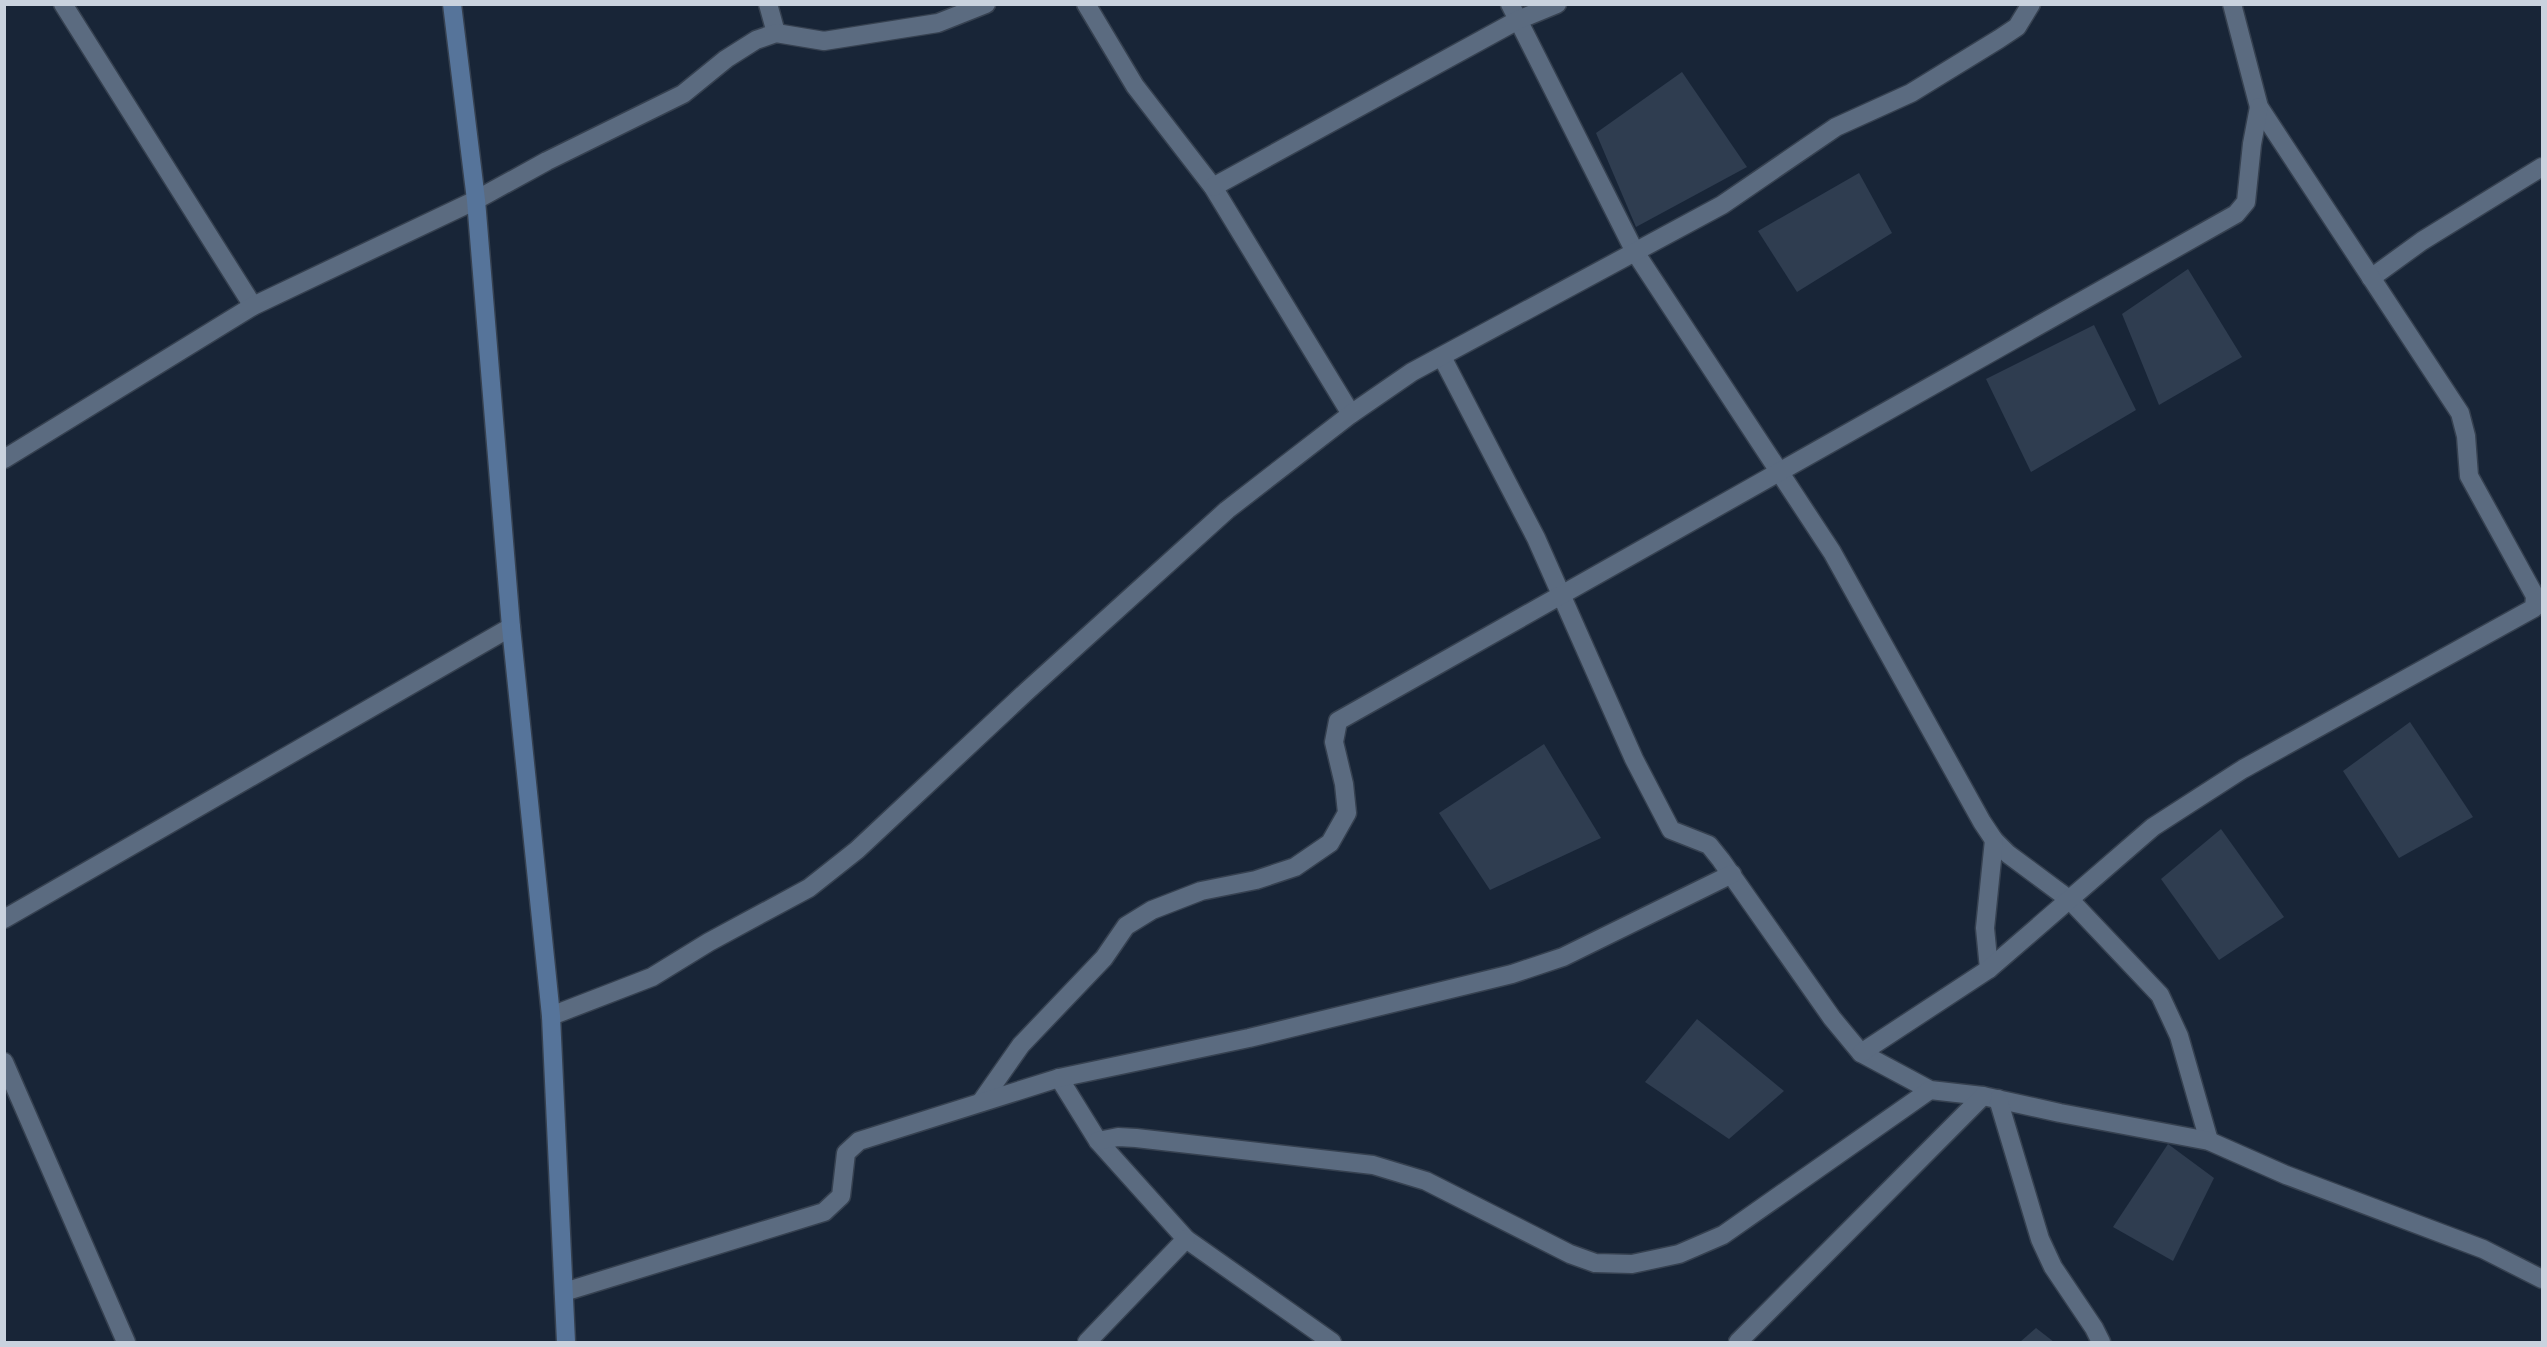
<svg xmlns="http://www.w3.org/2000/svg" width="2547" height="1347" font-family="Raleway,sans-serif">
	<style>
		.building { fill: #2f3d50 }
		.lines { fill: none; stroke-linecap: round; stroke-linejoin: round }
		.minor-casing { stroke: #364150; stroke-width: 21 }
		.tertiary-casing { stroke: #364150; stroke-width: 21 }
		.secondary-casing { stroke: #364150; stroke-width: 21 }
		.minor { stroke: #5b6b80; stroke-width: 18 }
		.tertiary { stroke: #5b6b80; stroke-width: 18 }
		.secondary { stroke: #56749a; stroke-width: 18 }
	</style>
	<rect width="100%" height="100%" fill="#182537"/>
	<!-- building -->
	<g class="building">
		<polygon points="1682,72 1747,167 1636,227 1596,133"/>
		<polygon points="1859,173 1892,233 1797,292 1758,231"/>
		<polygon points="2188,269 2242,357 2159,405 2122,314"/>
		<polygon points="2094,325 2136,410 2031,472 1986,379"/>
		<polygon points="2410,722 2473,817 2399,858 2343,771"/>
		<polygon points="1544,744 1601,838 1490,890 1439,813"/>
		<polygon points="2221,829 2284,917 2219,960 2161,879"/>
		<polygon points="1697,1019 1784,1091 1729,1139 1645,1082"/>
		<polygon points="2168,1144 2214,1178 2173,1261 2113,1227"/>
		<polygon points="2036,1328 2054,1342 2020,1342"/>
	</g>
	<g class="lines">
		<defs>
			<g id="minor">
				<polyline points="63,4 253,306"/>
				<polyline points="768,4 776,33"/>
				<polyline points="1086,4 1135,86 1213,187 1351,414"/>
				<polyline points="1510,4 1635,252 1832,552 1982,822 1994,840 2008,854 2070,900 2160,995 2179,1036 2209,1141"/>
				<polyline points="1213,187 1518,20 1557,4"/>
				<polyline points="2371,278 2422,241 2542,167"/>
				<polyline points="1442,357 1536,538 1634,759 1671,830 1709,845 1721,860 1832,1018 1861,1053 1930,1090 1983,1096 2060,1113 2209,1141 2286,1175 2483,1249 2542,1279"/>
				<polyline points="4,459 253,306 476,200 547,161 683,94 726,59 756,40 776,33 824,41 938,23 986,4"/>
				<polyline points="4,919 511,627"/>
				<polyline points="1989,969 1985,928 1994,840"/>
				<polyline points="551,1016 652,977 709,942 809,888 857,850 1027,691 1227,510 1351,414 1412,372 1722,205 1836,127 1911,93 1999,39 2017,27 2031,4"/>
				<polyline points="1861,1053 1989,969 2153,827 2243,769 2534,608 2535,596 2469,476 2466,436 2460,413 2259,107 2232,4"/>
				<polyline points="1059,1078 1098,1141 1186,1239 1332,1342"/>
				<polyline points="1998,1099 2040,1239 2053,1267 2094,1328 2101,1342"/>
				<polyline points="981,1102 1021,1045 1104,958 1126,926 1152,910 1201,891 1256,880 1295,867 1330,843 1347,813 1344,784 1334,742 1338,721 2236,214 2246,202 2252,144 2259,107"/>
				<polyline points="1098,1141 1118,1137 1136,1138 1373,1165 1426,1181 1570,1254 1595,1263 1632,1264 1679,1254 1723,1235 1930,1090"/>
				<polyline points="564,1292 824,1212 841,1196 846,1153 859,1141 1059,1078 1249,1038 1512,974 1563,957 1732,874"/>
				<polyline points="1087,1342 1186,1239"/>
				<polyline points="1738,1342 1983,1096"/>
			</g>
			<polyline id="tertiary" points="4,1062 126,1342"/>
			<polyline id="secondary" points="452,4 476,200 511,627 551,1016 566,1342"/>
		</defs>
		<!-- minor casing -->
		<use href="#minor" class="minor-casing"/>
		<!-- tertiary casing -->
		<use href="#tertiary" class="tertiary-casing"/>
		<!-- secondary casing -->
		<use href="#secondary" class="secondary-casing"/>
		<!-- minor -->
		<use href="#minor" class="minor"/>
		<!-- tertiary -->
		<use href="#tertiary" class="tertiary"/>
		<!-- secondary -->
		<use href="#secondary" class="secondary"/>
	</g>
	<!-- border -->
	<rect width="2547" height="1347" fill="none" stroke="#c9d2de" stroke-width="12"/>
</svg>
